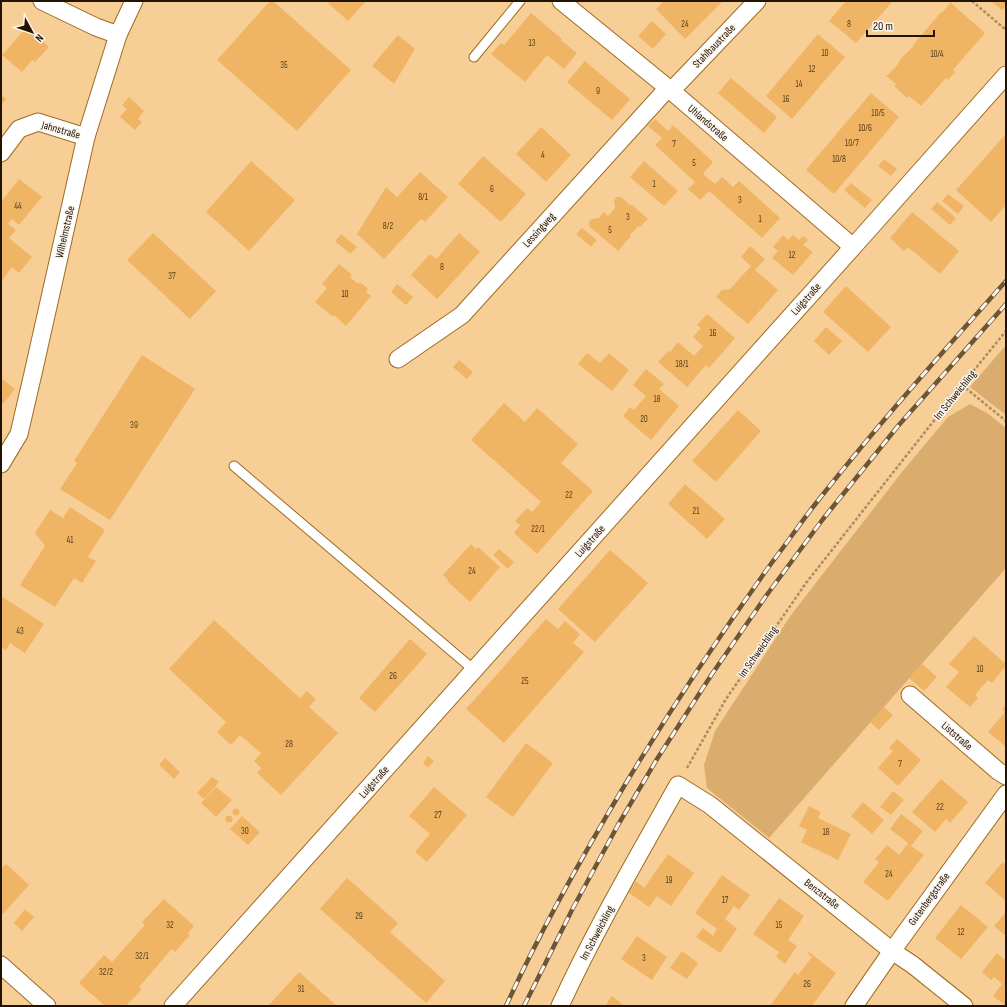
<svg xmlns="http://www.w3.org/2000/svg" width="1007" height="1007" font-family="'Sofia Sans Condensed',sans-serif">
	<style>
		.green { fill: #daac6e }
		.building { fill: #efb564 }
		.lines { fill: none; stroke-linecap: round; stroke-linejoin: round }
		.service-casing { stroke: #9c6c21; stroke-width: 11 }
		.minor-casing { stroke: #9c6c21; stroke-width: 19 }
		.path { stroke: #ac8c61; stroke-width: 2.5; stroke-dasharray: 3 2; stroke-linecap: butt }
		.service { stroke: #fff; stroke-width: 9 }
		.minor { stroke: #fff; stroke-width: 17 }
		.rail-casing { stroke: #6e5635; stroke-width: 4.5 }
		.rail { stroke: #fbf6ef; stroke-width: 3; stroke-dasharray: 9; stroke-linecap: butt }
		.labels { text-anchor: middle; dominant-baseline: central; stroke-width: 3; stroke-linejoin: round; paint-order: stroke }
		.number-label { font-size: 9px; fill: #553c19 }
		.street-label { font-size: 11px; fill: #221400; stroke: #fbf6ef }
	</style>
	<rect width="100%" height="100%" fill="#f8ce97"/>
	<!-- green -->
	<g class="green">
		<polygon points="1006,345 1006,415 970,387"/>
		<polygon points="970,404 987,413 1006,428 1006,568 769,838 707,788 704,765 715,731 791,615 902,472 948,417"/>
	</g>
	<!-- building -->
	<g class="building">
		<polygon points="270,1 273,1 351,70 297,131 217,60"/>
		<polygon points="330,1 366,1 348,21 328,3"/>
		<polygon points="664,1 723,1 685,39 656,9"/>
		<polygon points="846,1 893,1 856,43 829,21"/>
		<polygon points="991,1 1006,1 1006,6 1002,10"/>
		<polygon points="950,2 985,33 953,70 955,72 948,80 946,78 921,106 909,96 907,98 894,86 896,84 886,76 887,75 888,75 899,63 898,63 905,54 906,54 914,45 913,45 941,12 941,13 950,4 949,3"/>
		<polygon points="531,13 562,39 561,40 577,53 564,69 547,55 525,82 491,54 501,43 504,45"/>
		<polygon points="652,21 666,34 653,49 638,36"/>
		<polygon points="26,28 49,47 35,62 32,60 22,72 2,55"/>
		<polygon points="818,34 845,57 792,119 766,96"/>
		<polygon points="398,35 415,49 394,84 372,66"/>
		<polygon points="585,61 630,99 612,120 567,82"/>
		<polygon points="731,78 777,117 764,133 718,93"/>
		<polygon points="871,93 899,117 834,194 806,170"/>
		<polygon points="1,95 6,99 1,106"/>
		<polygon points="129,97 144,111 138,119 142,122 135,130 120,117 127,109 122,105"/>
		<polygon points="655,119 668,131 673,125 713,162 703,174 715,184 722,177 733,187 739,181 780,218 762,238 709,191 700,200 688,189 695,182 655,145 662,138 648,126"/>
		<polygon points="541,127 571,155 546,182 516,154"/>
		<polygon points="1006,134 1006,205 991,222 956,190"/>
		<polygon points="483,156 526,194 501,222 458,184"/>
		<polygon points="884,159 897,169 891,176 878,166"/>
		<polygon points="251,161 295,200 249,251 206,212"/>
		<polygon points="644,161 678,191 664,206 630,177"/>
		<polygon points="420,172 448,197 425,222 421,219 384,259 357,234 386,187 397,197"/>
		<polygon points="19,179 42,197 19,225 12,219 8,224 16,230 9,238 32,257 19,273 12,267 1,282 1,202"/>
		<polygon points="851,183 872,200 865,208 844,190"/>
		<polygon points="948,194 964,206 958,214 942,201"/>
		<polygon points="617,197 621,197 630,205 632,205 648,219 640,227 638,226 630,235 631,236 618,251 589,226 589,222 592,219 599,218 604,212 608,216 615,208 614,200"/>
		<polygon points="937,202 956,218 950,225 931,209"/>
		<polygon points="912,212 959,251 940,274 908,247 904,251 890,238"/>
		<polygon points="582,228 597,240 591,247 576,234"/>
		<polygon points="153,233 216,291 190,319 127,260"/>
		<polygon points="459,233 480,252 437,299 411,275 430,254 436,259"/>
		<polygon points="341,234 357,247 350,254 335,241"/>
		<polygon points="783,235 788,240 793,235 799,240 803,236 808,240 803,245 813,252 793,275 772,258 778,251 773,247"/>
		<polygon points="750,246 765,259 755,270 778,290 748,324 716,297 722,290 730,289 751,266 741,257"/>
		<polygon points="339,264 352,275 350,277 358,284 360,282 368,289 366,292 371,296 346,326 334,315 333,317 315,302 327,288 322,284"/>
		<polygon points="397,284 413,297 406,305 391,292"/>
		<polygon points="846,286 891,327 868,352 823,312"/>
		<polygon points="707,314 735,338 709,368 706,365 687,387 658,362 668,351 670,352 678,342 694,356 703,346 693,337 701,328 697,325"/>
		<polygon points="826,327 842,341 829,355 814,341"/>
		<polygon points="587,353 600,363 609,353 629,370 612,391 578,364"/>
		<polygon points="142,355 195,389 110,520 60,489 77,463 74,461"/>
		<polygon points="459,360 473,372 467,379 453,367"/>
		<polygon points="646,369 664,384 659,389 679,406 651,440 623,416 630,407 634,410 646,396 633,385"/>
		<polygon points="1,378 15,389 3,404 1,402"/>
		<polygon points="504,403 525,422 537,408 578,444 561,463 593,491 537,554 514,533 520,525 515,521 527,508 532,512 541,502 471,440"/>
		<polygon points="738,410 761,431 716,482 692,461"/>
		<polygon points="685,484 725,519 707,539 668,504"/>
		<polygon points="70,507 105,530 88,557 96,561 82,583 74,578 55,607 20,585 45,546 35,533 50,510 63,518"/>
		<polygon points="471,544 476,549 478,547 500,567 470,602 447,581 448,580 443,575"/>
		<polygon points="499,549 514,562 508,569 493,555"/>
		<polygon points="610,550 648,583 595,642 558,609"/>
		<polygon points="1,596 44,624 25,653 10,643 6,650 1,647"/>
		<polygon points="546,619 558,629 565,621 580,634 573,643 584,652 504,743 466,709"/>
		<polygon points="214,620 300,698 307,691 316,699 309,707 338,733 281,795 257,773 261,768 254,761 261,753 240,735 231,745 217,732 226,722 169,669"/>
		<polygon points="974,636 1006,664 1006,666 992,683 988,680 975,695 978,698 970,707 946,687 959,672 949,664"/>
		<polygon points="410,639 427,654 375,712 359,698"/>
		<polygon points="922,664 937,677 924,691 909,678"/>
		<polygon points="1006,704 1006,747 988,732 1005,712 1002,709"/>
		<polygon points="884,707 893,715 879,730 870,722"/>
		<polygon points="897,739 921,760 898,786 878,768 893,751 889,748"/>
		<polygon points="526,743 553,763 513,817 486,797"/>
		<polygon points="428,756 434,761 428,768 423,763"/>
		<polygon points="165,758 180,772 174,779 159,765"/>
		<polygon points="212,777 219,782 204,799 197,793"/>
		<polygon points="941,779 968,802 950,823 946,819 935,832 912,812"/>
		<polygon points="216,787 232,800 216,817 201,803"/>
		<polygon points="434,787 467,815 427,862 415,852 430,834 409,816"/>
		<polygon points="893,791 904,800 891,815 880,807"/>
		<polygon points="863,802 884,820 872,834 851,816"/>
		<polygon points="809,806 821,812 818,818 851,834 838,860 801,842 807,830 799,826"/>
		<circle cx="236" cy="812" r="3.5"/>
		<polygon points="901,814 923,831 911,846 924,855 888,901 863,882 879,862 875,859 887,845 899,855 908,843 890,829"/>
		<circle cx="229" cy="819" r="3.5"/>
		<polygon points="242,816 260,832 248,845 230,829"/>
		<polygon points="668,854 694,873 671,906 657,896 649,907 628,892 636,881 644,888"/>
		<polygon points="1003,862 1005,864 1006,863 1006,901 985,883"/>
		<polygon points="6,864 29,885 3,914 1,913 1,869"/>
		<polygon points="722,875 750,895 739,910 734,906 725,919 737,929 720,953 696,937 703,928 713,936 717,929 695,913"/>
		<polygon points="347,878 398,923 390,932 445,981 426,1003 320,909"/>
		<polygon points="779,898 804,916 788,940 797,946 785,964 776,957 779,952 753,934"/>
		<polygon points="164,899 194,926 188,933 190,935 175,952 172,949 139,987 142,989 126,1006 105,1006 79,983 104,955 112,962 145,925 142,922"/>
		<polygon points="961,905 988,927 961,959 935,938"/>
		<polygon points="25,909 34,917 22,931 14,923"/>
		<polygon points="1006,912 1006,936 994,926"/>
		<polygon points="637,936 667,957 652,980 621,959"/>
		<polygon points="682,951 698,963 687,979 670,968"/>
		<polygon points="809,952 836,973 812,1006 770,1006 795,972 798,975 812,957 808,954"/>
		<polygon points="997,953 1006,961 1006,1006 993,996 1002,984 994,977 991,980 982,972"/>
		<polygon points="299,972 337,1006 268,1006"/>
		<polygon points="612,996 625,1006 605,1006"/>
	</g>
	<g class="lines">
		<defs>
			<g id="service">
				<polyline points="474,57 520,1"/>
				<polyline points="234,466 474,670"/>
			</g>
			<g id="minor">
				<polyline points="42,1 96,27 118,35"/>
				<polyline points="561,1 668,88 853,247"/>
				<polyline points="671,91 757,1"/>
				<polyline points="1,153 19,129 38,122 86,137"/>
				<polyline points="398,359 462,315 668,88"/>
				<polyline points="1,464 19,434 34,369 86,137 118,35 134,1"/>
				<polyline points="910,695 998,771 1006,776"/>
				<polyline points="1,965 47,1006"/>
				<polyline points="173,1006 853,247 1006,75"/>
				<path d="M560,1006C595,930 637,858 678,785L710,805L892,951L913,965L964,1006"/>
				<polyline points="854,1006 892,951 1006,794"/>
			</g>
		</defs>
		<!-- service casing -->
		<use href="#service" class="service-casing"/>
		<!-- minor casing -->
		<use href="#minor" class="minor-casing"/>
		<!-- path -->
		<g class="path">
			<polyline points="972,1 1006,30"/>
			<polyline points="962,385 1006,421"/>
			<polyline points="687,768 726,699 806,583 962,385 1006,331"/>
		</g>
		<!-- service -->
		<use href="#service" class="service"/>
		<!-- minor -->
		<use href="#minor" class="minor"/>
		<defs>
			<g id="rail">
				<path d="M506,1006C541,929 583,855 626,783C672,707 721,633 773,561C787,543 799,525 813,507C874,429 940,355 1006,281"/>
				<polyline points="524,1006 573,908 618,825 657,759 712,674 766,596 823,519 898,426 1006,304"/>
			</g>
		</defs>
		<!-- rail casing -->
		<use href="#rail" class="rail-casing"/>
		<!-- rail -->
		<use href="#rail" class="rail"/>
	</g>
	<g class="labels">
		<!-- number labels -->
		<g class="number-label">
			<text x="685" y="24">24</text>
			<text x="849" y="24">8</text>
			<text x="532" y="43">13</text>
			<text x="825" y="53">10</text>
			<text x="937" y="54">10/4</text>
			<text x="284" y="65">35</text>
			<text x="812" y="69">12</text>
			<text x="799" y="84">14</text>
			<text x="598" y="91">9</text>
			<text x="786" y="99">16</text>
			<text x="878" y="113">10/5</text>
			<text x="865" y="128">10/6</text>
			<text x="852" y="143">10/7</text>
			<text x="674" y="144">7</text>
			<text x="543" y="155">4</text>
			<text x="839" y="159">10/8</text>
			<text x="694" y="163">5</text>
			<text x="654" y="184">1</text>
			<text x="492" y="189">6</text>
			<text x="423" y="197">8/1</text>
			<text x="740" y="200">3</text>
			<text x="18" y="206">44</text>
			<text x="628" y="217">3</text>
			<text x="760" y="219">1</text>
			<text x="388" y="226">8/2</text>
			<text x="610" y="230">5</text>
			<text x="792" y="255">12</text>
			<text x="442" y="267">8</text>
			<text x="172" y="276">37</text>
			<text x="345" y="294">10</text>
			<text x="713" y="333">16</text>
			<text x="682" y="364">18/1</text>
			<text x="657" y="399">18</text>
			<text x="644" y="419">20</text>
			<text x="134" y="425">39</text>
			<text x="569" y="495">22</text>
			<text x="696" y="511">21</text>
			<text x="538" y="529">22/1</text>
			<text x="70" y="540">41</text>
			<text x="472" y="571">24</text>
			<text x="20" y="631">43</text>
			<text x="980" y="669">10</text>
			<text x="393" y="676">26</text>
			<text x="525" y="681">25</text>
			<text x="289" y="744">28</text>
			<text x="900" y="764">7</text>
			<text x="940" y="807">22</text>
			<text x="438" y="815">27</text>
			<text x="245" y="831">30</text>
			<text x="826" y="832">18</text>
			<text x="889" y="874">24</text>
			<text x="669" y="880">19</text>
			<text x="725" y="900">17</text>
			<text x="359" y="916">29</text>
			<text x="170" y="925">32</text>
			<text x="779" y="925">15</text>
			<text x="961" y="932">12</text>
			<text x="142" y="956">32/1</text>
			<text x="644" y="958">3</text>
			<text x="106" y="972">32/2</text>
			<text x="807" y="984">26</text>
			<text x="301" y="989">31</text>
		</g>
		<!-- street labels -->
		<g class="street-label">
			<text transform="translate(714 46) rotate(-46)">Stahlbaustraße</text>
			<text transform="translate(708 123) rotate(41)">Uhlandstraße</text>
			<text transform="translate(61 130) rotate(16)">Jahnstraße</text>
			<text transform="translate(539 230) rotate(-48)">Lessingweg</text>
			<text transform="translate(65 232) rotate(-77)">Wilhelmstraße</text>
			<text transform="translate(806 299) rotate(-48)">Luigstraße</text>
			<text transform="translate(955 395) rotate(-51)">Im Schweichling</text>
			<text transform="translate(590 541) rotate(-48)">Luigstraße</text>
			<text transform="translate(758 652) rotate(-55)">Im Schweichling</text>
			<text transform="translate(957 736) rotate(41)">Liststraße</text>
			<text transform="translate(374 782) rotate(-48)">Luigstraße</text>
			<text transform="translate(822 894) rotate(38)">Benzstraße</text>
			<text transform="translate(929 899) rotate(-54)">Gutenbergstraße</text>
			<text transform="translate(597 933) rotate(-62)">Im Schweichling</text>
		</g>
	</g>
	<!-- border -->
	<rect width="1007" height="1007" fill="none" stroke="#221400" stroke-width="4"/>
	<!-- north arrow -->
	<g transform="translate(32 32) rotate(130)" stroke="#fbf6ef" stroke-width="3" paint-order="stroke">
	<path d="M0-3L7 15L0 10L-7 15Z" fill="#221400"/>
	<text y="-6" font-size="11" font-weight="bold" text-anchor="middle" fill="#221400">N</text>
	</g>
	<!-- scale -->
	<path d="M867 30v6h67v-6" fill="none" stroke="#221400" stroke-width="2"/>
	<text x="873" y="30" font-size="12" fill="#221400" stroke="#fbf6ef" stroke-width="3" paint-order="stroke">20 m</text>
</svg>
